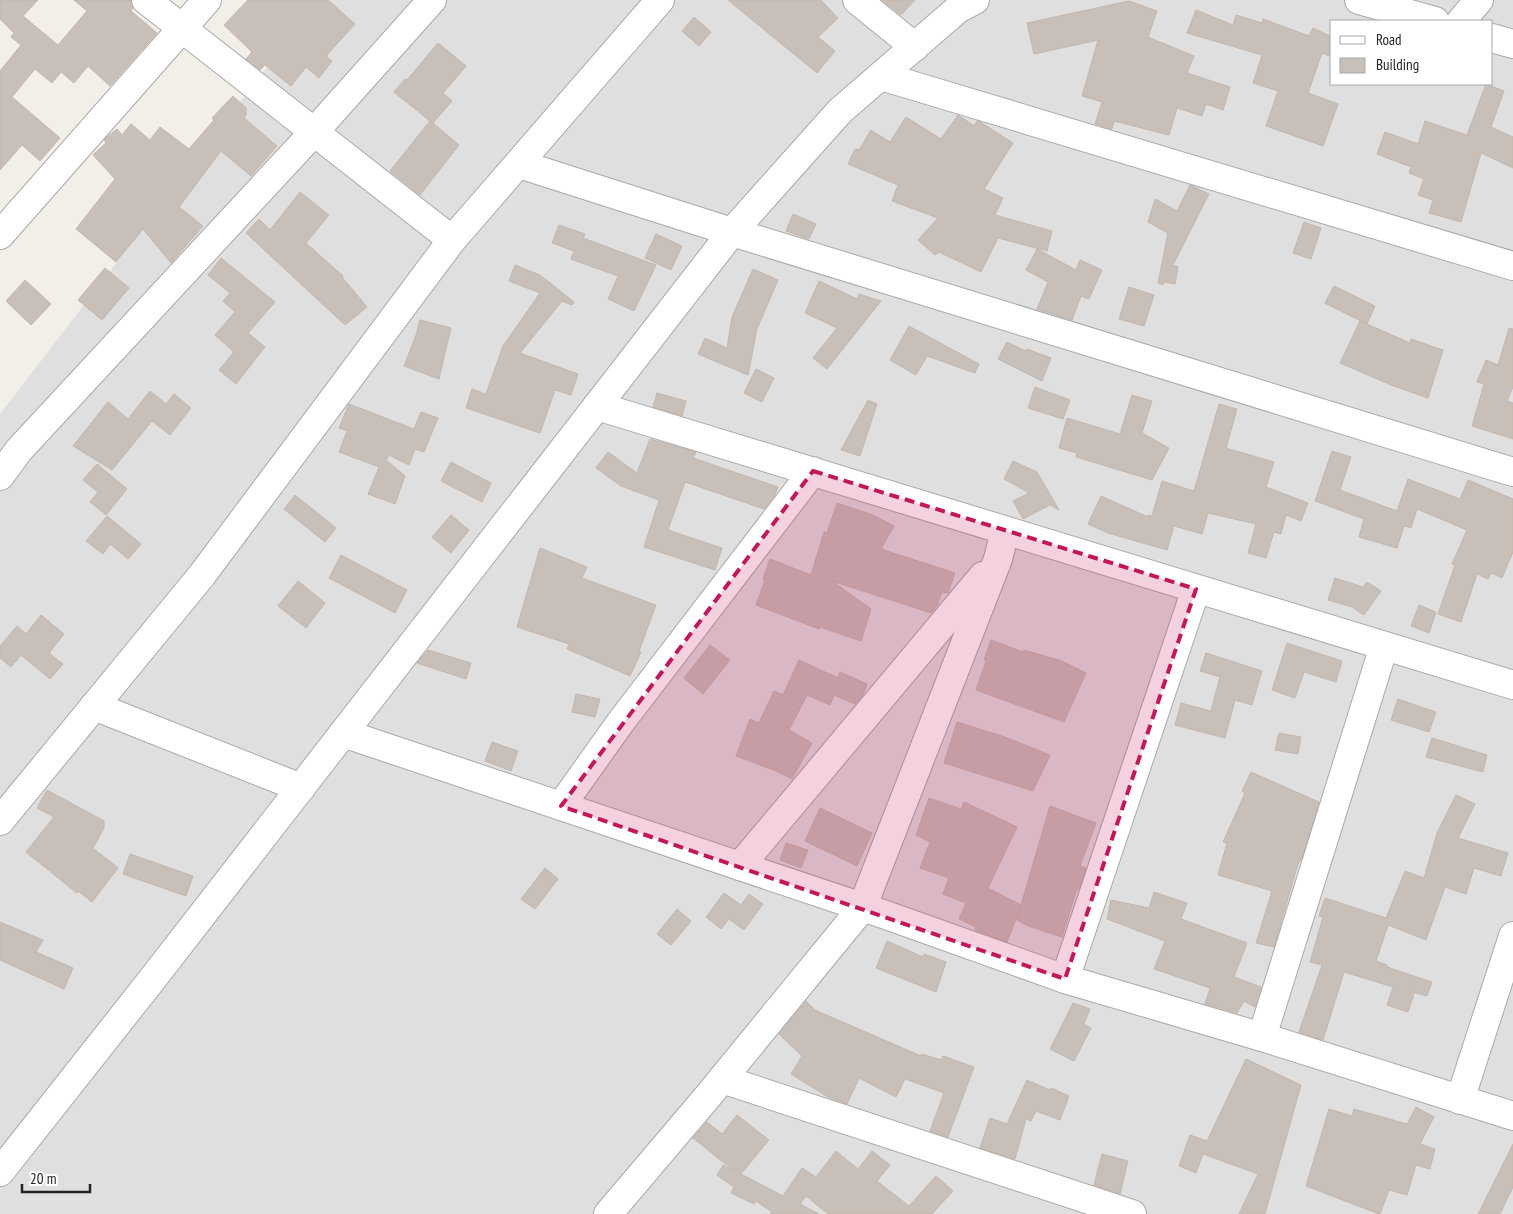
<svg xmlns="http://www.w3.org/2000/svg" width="1513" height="1214" font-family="'PT Sans Narrow',sans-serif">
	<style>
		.residential { fill: #e0dfdf; fill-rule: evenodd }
		.building { fill: #c7bfb8; stroke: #c4b6ab }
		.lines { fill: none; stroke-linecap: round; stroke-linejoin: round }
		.minor-casing { stroke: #a9a9a9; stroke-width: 30 }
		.minor { stroke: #fff; stroke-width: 28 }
		.marked { fill: #c2185b; fill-opacity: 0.2; stroke: #c2185b; stroke-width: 4; stroke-dasharray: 10 6; stroke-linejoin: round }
	</style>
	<rect width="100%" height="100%" fill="#f2efe9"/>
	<!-- residential -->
	<path class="residential" d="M319,0H1513V1214H0V414ZM1332,21H1492V84H1332Z"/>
	<!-- building -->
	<g class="building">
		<polygon points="0,0 38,0 23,16 58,45 87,11 74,0 131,0 133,8 131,11 157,33 110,86 88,66 74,83 61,72 52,83 35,69 12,97 60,138 40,161 22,145 0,170 0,71 21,45 11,37 14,33 0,19"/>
		<polygon points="248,0 328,0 355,24 326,56 332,61 319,78 306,67 291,86 265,65 260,70 246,59 252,52 224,25"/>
		<polygon points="728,0 821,0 838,18 818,37 835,51 817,73"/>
		<polygon points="882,0 915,0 901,15"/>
		<polygon points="1129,1 1157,11 1148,37 1194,56 1187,73 1230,87 1223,110 1206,104 1202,116 1177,108 1169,135 1114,121 1112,129 1095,124 1102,102 1082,96 1098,40 1034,54 1027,23"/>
		<polygon points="1196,10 1233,25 1236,15 1262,23 1263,19 1309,36 1313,28 1332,37 1332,57 1322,53 1308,93 1338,104 1323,146 1266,126 1278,91 1253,83 1262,55 1187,33"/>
		<polygon points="694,17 711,32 699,46 682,31"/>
		<polygon points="438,43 466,66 443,93 452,101 433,123 459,145 420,195 390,171 430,121 394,92 405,79 407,80"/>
		<polygon points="1486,84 1504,91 1491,127 1513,137 1513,168 1481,153 1461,222 1429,213 1433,200 1418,195 1424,179 1409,173 1411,167 1377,154 1385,132 1418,144 1425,121 1467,135"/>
		<polygon points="233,96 246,108 246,115 244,118 277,146 251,176 221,151 179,207 203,226 171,263 143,229 116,262 76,229 115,179 93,155 106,143 104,140 107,137 117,129 122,135 131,124 150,140 160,127 189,149 214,120 212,118"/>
		<polygon points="958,115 974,126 977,121 980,122 1013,143 984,189 1003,198 995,215 1052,231 1047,251 998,238 981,272 939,252 935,255 918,240 938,218 892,201 898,185 848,164 855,149 859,150 871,130 890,142 906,117 941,139"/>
		<polygon points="1190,185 1209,194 1173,265 1178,267 1175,284 1164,282 1163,285 1158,283 1168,233 1148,222 1155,199 1177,211"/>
		<polygon points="300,192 329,215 306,243 343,276 342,277 367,307 345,325 246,233 259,219 270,230"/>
		<polygon points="793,214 816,224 809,239 786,231"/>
		<polygon points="1304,222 1321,228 1311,259 1293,253"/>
		<polygon points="559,225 585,234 583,238 656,265 634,311 608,299 618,276 571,259 574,251 552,243"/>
		<polygon points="656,234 682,246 671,270 645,258"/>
		<polygon points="1037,249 1076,270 1080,260 1102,270 1089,299 1081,296 1072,320 1037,309 1048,282 1026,270"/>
		<polygon points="221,258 275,302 248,333 265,347 236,384 219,370 234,352 215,335 235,312 223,301 230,293 208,275"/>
		<polygon points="515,265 540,275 574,302 572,305 562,301 520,353 578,374 571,395 555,390 540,433 466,408 472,389 486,394 503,346 540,293 509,281"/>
		<polygon points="105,268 129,288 102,320 78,300"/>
		<polygon points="753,269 778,280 757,329 748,375 698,354 705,338 727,348 732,317"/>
		<polygon points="25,280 51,304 31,325 6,301"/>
		<polygon points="819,281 857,299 859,294 881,301 827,369 813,358 837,328 805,313"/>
		<polygon points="1334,286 1375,306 1367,324 1325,303"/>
		<polygon points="1129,287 1154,295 1144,326 1119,319"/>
		<polygon points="420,320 451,328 439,379 404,366 416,335"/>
		<polygon points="1360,321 1410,343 1411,339 1443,350 1428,398 1391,385 1340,363"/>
		<polygon points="909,326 979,364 975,373 927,356 916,375 890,360"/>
		<polygon points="1509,328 1513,329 1513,387 1507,401 1513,403 1513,439 1472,426 1484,384 1477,382 1486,360 1498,365"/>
		<polygon points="1007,342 1026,351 1027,349 1051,358 1042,381 998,359"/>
		<polygon points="756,369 774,378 762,402 744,393"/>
		<polygon points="1035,387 1070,400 1063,419 1028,408"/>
		<polygon points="150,391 166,404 174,394 191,408 170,435 152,421 112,470 73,446 108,402 128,419"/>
		<polygon points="657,393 686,401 682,416 653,407"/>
		<polygon points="1132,395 1152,401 1142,433 1169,448 1152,480 1076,457 1077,453 1059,448 1067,418 1120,434"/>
		<polygon points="868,400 877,404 860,456 841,450"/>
		<polygon points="349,404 414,429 421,412 438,418 424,452 415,449 409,465 389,455 386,460 405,476 395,504 368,494 379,467 339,452 347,431 339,428"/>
		<polygon points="1219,404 1237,409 1226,448 1274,462 1266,487 1308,503 1301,521 1286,515 1281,534 1274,532 1266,558 1248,553 1256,524 1208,513 1202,534 1174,526 1167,550 1108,533 1088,524 1101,496 1148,517 1148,515 1152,516 1162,481 1194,491"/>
		<polygon points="650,439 696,452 693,458 778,487 775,495 764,509 685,482 668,530 722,548 715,570 644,547 659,500 621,486 596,468 608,452 637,473"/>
		<polygon points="1332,451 1351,457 1340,490 1397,511 1408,479 1460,499 1468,480 1513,499 1513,552 1502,578 1491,573 1488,579 1477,574 1461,622 1438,614 1455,565 1452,564 1467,530 1417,509 1411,528 1404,526 1397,548 1359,537 1364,519 1315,501"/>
		<polygon points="1013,461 1037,472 1059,510 1050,505 1023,519 1013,501 1029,493 1004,479"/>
		<polygon points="451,462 491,483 482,502 441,481"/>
		<polygon points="97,464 127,489 106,515 90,502 98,492 83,480"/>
		<polygon points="295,495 336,528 325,542 284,509"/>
		<polygon points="837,503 873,515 894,526 881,549 955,573 948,593 942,592 937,606 931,613 832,581 871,609 861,641 820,627 819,629 756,605 765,580 763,579 770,559 811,575 824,532 827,533"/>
		<polygon points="451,515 469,530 451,553 432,537"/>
		<polygon points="107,516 141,544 128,559 110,544 103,554 86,541"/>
		<polygon points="540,548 587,567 582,578 656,605 639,651 641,652 630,676 567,649 569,644 517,627"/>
		<polygon points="341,555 407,590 395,613 329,578"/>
		<polygon points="1335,578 1363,587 1367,582 1381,591 1364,615 1352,607 1328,600"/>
		<polygon points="298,581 325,603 306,628 278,606"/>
		<polygon points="1419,605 1436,612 1429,633 1411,626"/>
		<polygon points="41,615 64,634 49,653 63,664 50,679 21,655 11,667 0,658 0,646 17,626 26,634"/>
		<polygon points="991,640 1023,652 1024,650 1062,661 1086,673 1064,722 976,690 986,661 984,660"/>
		<polygon points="1287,643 1342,661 1336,682 1304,672 1295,698 1272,690"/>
		<polygon points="710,645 730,660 703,694 684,678"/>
		<polygon points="428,650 471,663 466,679 417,663"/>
		<polygon points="1206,653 1262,671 1252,705 1235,700 1225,738 1175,725 1181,703 1211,711 1220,677 1200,671"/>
		<polygon points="799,660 838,678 840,672 867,684 863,695 855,704 834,695 830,705 807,695 789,730 812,743 792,779 776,771 736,756 750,719 759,723 774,691 783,695"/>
		<polygon points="576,694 600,699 595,717 572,712"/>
		<polygon points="1398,699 1436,712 1429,732 1391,720"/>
		<polygon points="957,722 1005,737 1050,755 1033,791 944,763"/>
		<polygon points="1279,733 1301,737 1298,754 1275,750"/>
		<polygon points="1432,738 1487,755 1483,772 1426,757"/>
		<polygon points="492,742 518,751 511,771 485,761"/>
		<polygon points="1251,772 1319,802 1302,858 1298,864 1274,947 1256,943 1272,891 1218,875 1227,843 1223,842 1245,793 1242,791"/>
		<polygon points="47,790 104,821 104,828 93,848 118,868 92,902 78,891 77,893 26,852 54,817 37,808"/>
		<polygon points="1456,795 1475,804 1458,838 1508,853 1501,876 1474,868 1466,894 1445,887 1426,940 1388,925 1376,961 1387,965 1387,967 1432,982 1427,996 1409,991 1414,994 1408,1012 1387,1005 1393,987 1344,972 1323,1040 1299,1032 1322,965 1310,962 1323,917 1319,916 1325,898 1386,918 1405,871 1424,878 1437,833"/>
		<polygon points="929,798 961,809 964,802 1017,827 988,888 1021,905 1050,806 1096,823 1080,866 1086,868 1079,889 1077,889 1062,937 1028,926 1017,920 1020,909 1007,942 975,930 976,927 959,919 966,903 943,894 949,878 920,868 930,842 916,835"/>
		<polygon points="820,808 872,833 857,866 805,841"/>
		<polygon points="786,843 808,850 801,868 780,860"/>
		<polygon points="130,854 193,876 186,896 123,874"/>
		<polygon points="545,868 558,879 535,909 521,899"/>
		<polygon points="1154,892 1187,903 1181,919 1247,943 1234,977 1261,987 1255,1007 1244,1001 1237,1013 1205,1004 1210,988 1154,969 1165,941 1107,919 1111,900 1149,908"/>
		<polygon points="724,893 741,905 749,894 763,904 744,930 729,919 721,929 706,917"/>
		<polygon points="677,909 691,921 671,945 657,934"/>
		<polygon points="0,922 43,940 36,952 73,968 64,989 0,960"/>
		<polygon points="887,941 923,957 924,954 946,962 936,992 876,968"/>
		<polygon points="806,1001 815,1010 921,1056 922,1054 941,1060 943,1056 974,1067 948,1137 930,1131 944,1093 905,1079 896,1097 859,1078 847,1104 828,1097 791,1074 802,1056 779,1034"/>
		<polygon points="1073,1003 1090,1009 1084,1024 1091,1028 1074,1061 1050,1049"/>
		<polygon points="1246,1059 1301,1085 1265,1214 1239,1214 1258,1174 1203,1154 1196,1173 1179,1166 1190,1135 1207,1141"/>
		<polygon points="1027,1080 1050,1090 1051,1088 1069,1096 1060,1120 1036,1111 1031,1121 1026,1119 1015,1159 980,1148 990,1118 1007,1124"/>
		<polygon points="1416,1107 1434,1117 1420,1144 1435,1149 1430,1169 1416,1165 1407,1195 1389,1190 1380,1214 1379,1214 1306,1186 1329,1109 1352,1116 1354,1109 1407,1124"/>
		<polygon points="737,1115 769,1140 741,1174 783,1196 802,1168 816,1177 836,1151 858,1169 872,1151 890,1165 877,1181 909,1206 936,1176 953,1191 932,1214 828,1214 806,1196 800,1204 819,1214 770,1214 772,1212 756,1201 754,1204 731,1193 734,1187 717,1175 723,1165 734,1171 693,1138 707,1122 722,1134"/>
		<polygon points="1513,1144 1513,1187 1500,1214 1478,1214"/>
		<polygon points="1102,1154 1128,1161 1120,1194 1094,1185"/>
	</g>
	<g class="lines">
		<defs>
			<g id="minor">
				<polyline points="146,0 452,240"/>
				<polyline points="857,0 915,47"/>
				<polyline points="1359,0 1435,21"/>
				<polyline points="1461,21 1479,0"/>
				<polyline points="1492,38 1513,44"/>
				<polyline points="881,76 1513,266"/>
				<polyline points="519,164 732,232 1513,472"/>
				<polyline points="0,235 207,0"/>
				<polyline points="597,406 1513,685"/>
				<polyline points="0,476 19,450 314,132 432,0"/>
				<polyline points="94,706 301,788"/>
				<polyline points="343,733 886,915 1065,979 1262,1037 1513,1116"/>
				<polyline points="561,806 620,723 813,471"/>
				<polyline points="0,821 202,575 452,240 660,0"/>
				<polyline points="740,866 983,576"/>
				<polyline points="1065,979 1196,589"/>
				<polyline points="1262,1037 1384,646"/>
				<polyline points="722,1079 1132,1214"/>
				<polyline points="1460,1100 1513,936"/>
				<polyline points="0,1172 154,977 732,232 840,111 958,9 975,0"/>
				<polyline points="608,1214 709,1095 862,908 998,559 1005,531"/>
			</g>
		</defs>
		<!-- minor casing -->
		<use href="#minor" class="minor-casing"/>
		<!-- minor -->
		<use href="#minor" class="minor"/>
	</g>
	<!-- marked area -->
	<path class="marked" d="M813,471L1196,589L1065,979L561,806Z"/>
	<!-- legend -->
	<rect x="1330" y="20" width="162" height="65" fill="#ffffff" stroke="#a7a7a7"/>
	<rect x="1340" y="36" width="25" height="8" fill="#ffffff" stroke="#a7a7a7"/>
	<text x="1376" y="45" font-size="15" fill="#222222">Road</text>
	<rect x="1340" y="58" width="25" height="15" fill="#c7bfb8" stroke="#a7a7a7"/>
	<text x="1376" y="70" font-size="15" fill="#222222">Building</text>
	<!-- scale -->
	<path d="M22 1184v8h68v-8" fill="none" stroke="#222222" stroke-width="2.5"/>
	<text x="30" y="1184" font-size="15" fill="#222222" stroke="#ffffff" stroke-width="4" paint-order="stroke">20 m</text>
</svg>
